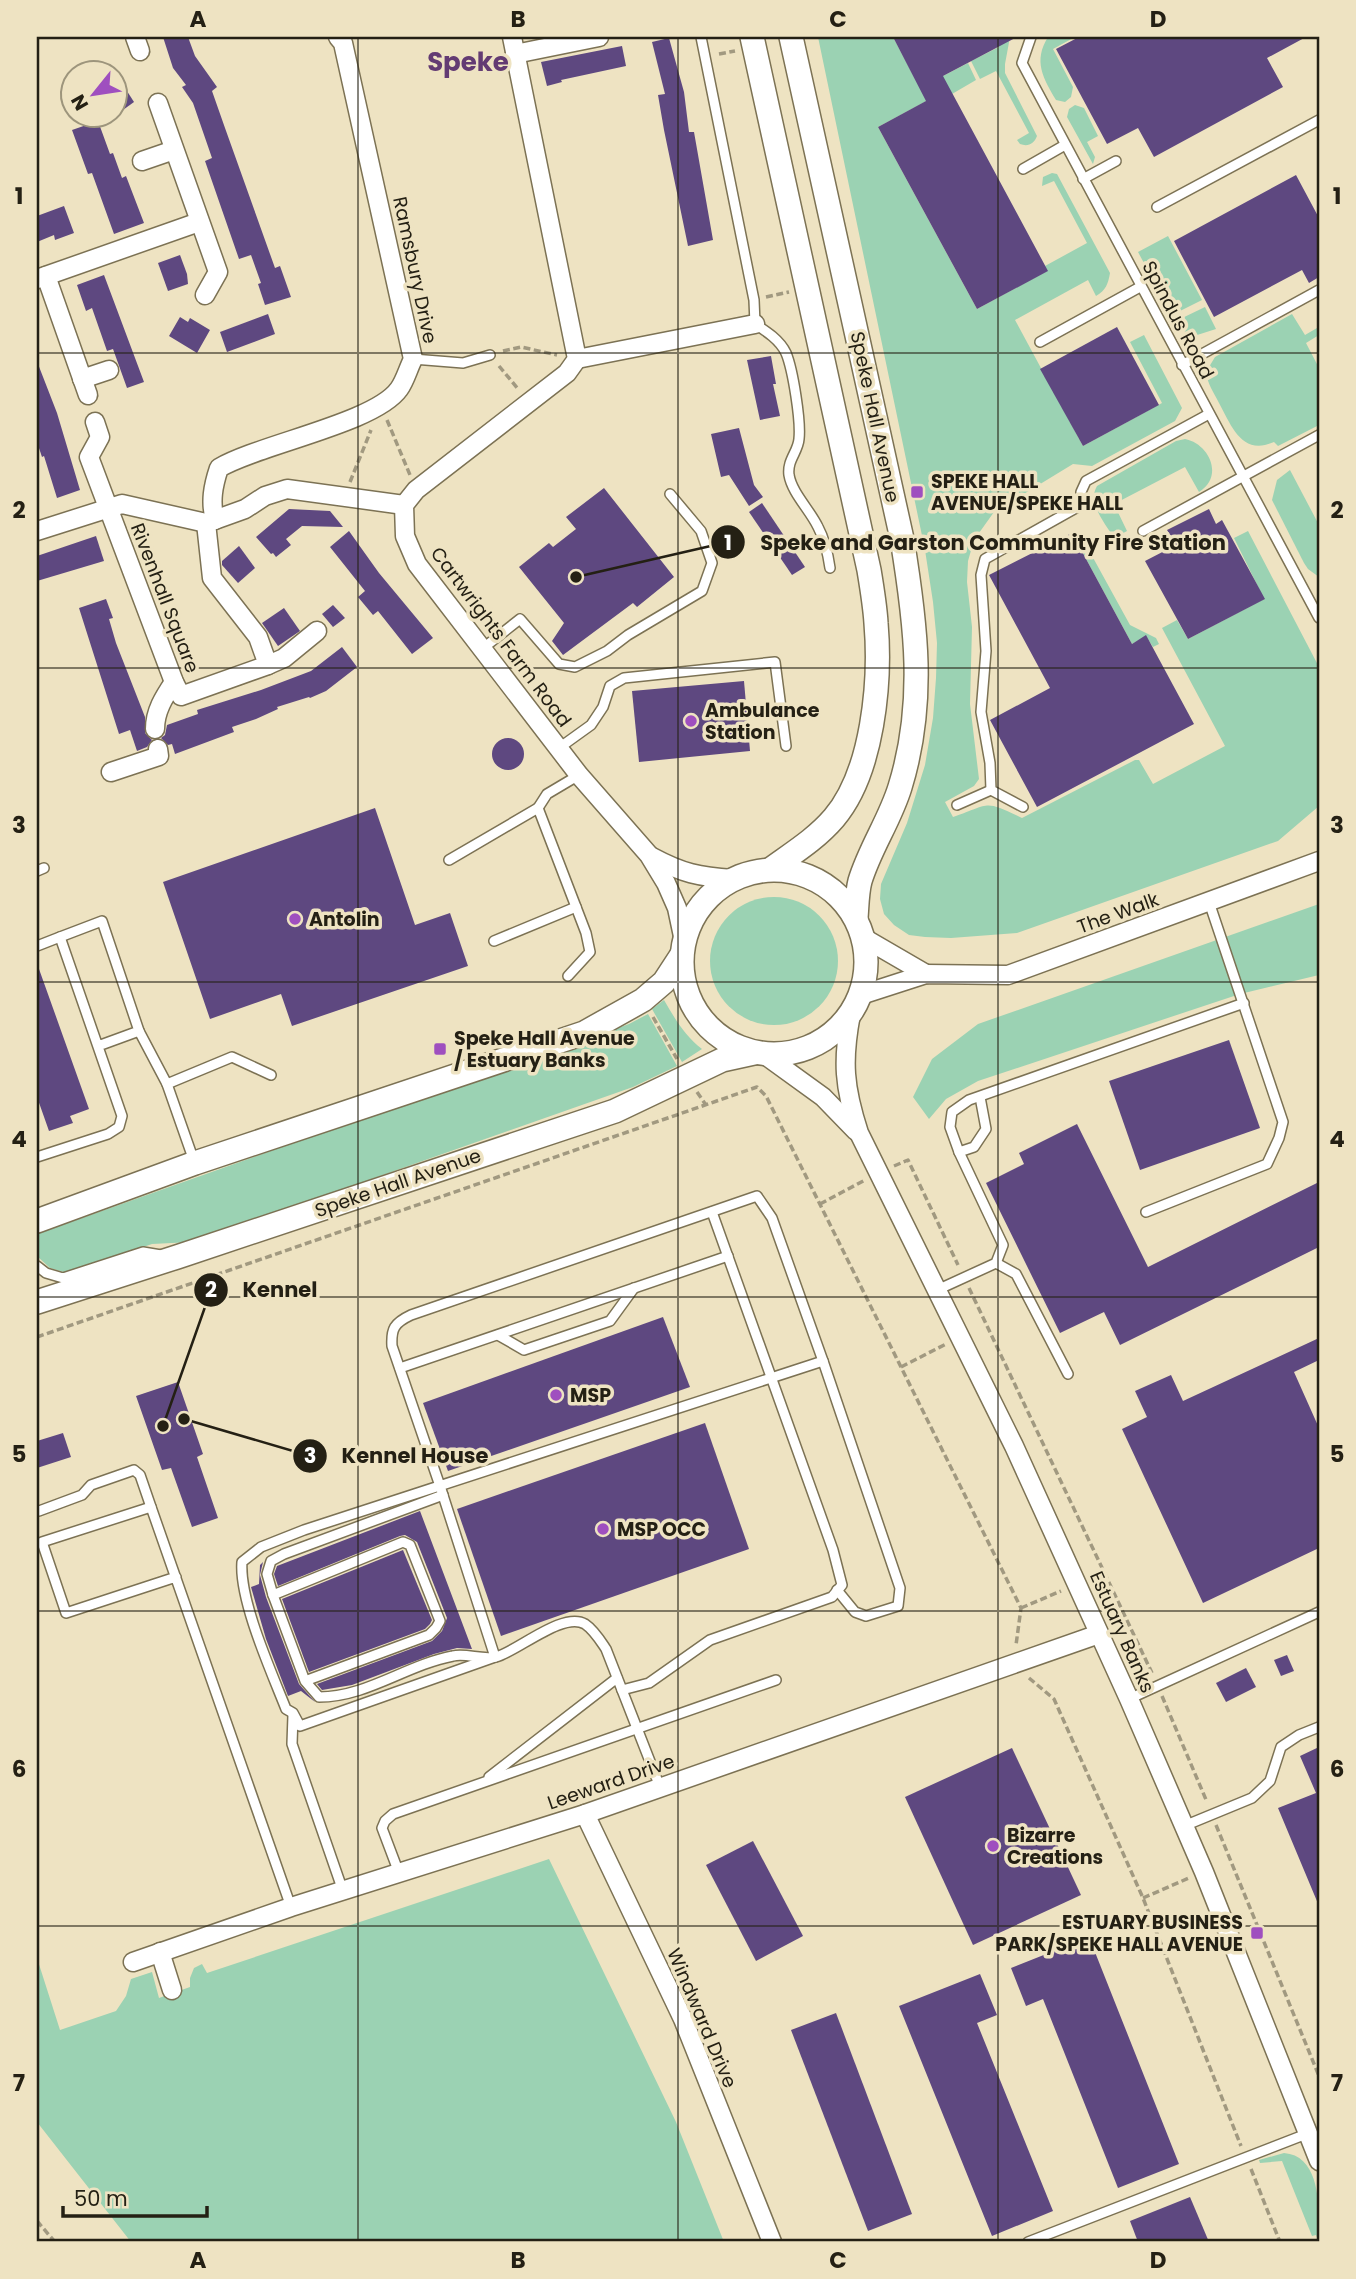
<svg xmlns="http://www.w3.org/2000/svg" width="1356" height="2279" font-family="Poppins,sans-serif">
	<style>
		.green { fill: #9bd2b3 }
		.building { fill: #5e4880 }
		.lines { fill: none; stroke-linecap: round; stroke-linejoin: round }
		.service-casing { stroke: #7c7254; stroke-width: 12 }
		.minor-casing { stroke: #7c7254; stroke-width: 21 }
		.tertiary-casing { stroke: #7c7254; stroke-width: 26 }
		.path { stroke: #a19980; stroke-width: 3.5; stroke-dasharray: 7 3.5; stroke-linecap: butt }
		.service { stroke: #fff; stroke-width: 9 }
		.minor { stroke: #fff; stroke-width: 18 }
		.tertiary { stroke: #fff; stroke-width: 23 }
		.grid { fill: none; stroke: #242014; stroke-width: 2; stroke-opacity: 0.55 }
		.poi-dot { fill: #9f4fbf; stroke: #eee3c2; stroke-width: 2.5 }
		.labels { text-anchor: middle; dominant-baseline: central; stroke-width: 7; stroke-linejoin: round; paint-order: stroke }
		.street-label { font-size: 19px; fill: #242014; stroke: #eee3c2 }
		.poi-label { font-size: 19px; font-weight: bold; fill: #242014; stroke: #eee3c2; text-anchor: start }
		.district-label { font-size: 26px; font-weight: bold; fill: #633b73; stroke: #eee3c2 }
		.leader { fill: none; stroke: #242014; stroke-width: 2.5 }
		.callout-dot { fill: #242014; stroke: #eee3c2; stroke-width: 2.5 }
		.mark-label { font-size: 21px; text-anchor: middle; font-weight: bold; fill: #fff }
		.callout-label { font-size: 21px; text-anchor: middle; font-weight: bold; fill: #242014; stroke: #eee3c2; stroke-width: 7; stroke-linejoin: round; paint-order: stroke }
		.neatline { fill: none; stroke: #242014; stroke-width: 2.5 }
		.grid-label { font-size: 23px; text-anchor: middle; font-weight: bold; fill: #242014 }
	</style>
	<rect width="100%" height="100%" fill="#eee3c2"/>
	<!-- green -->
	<g class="green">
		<path d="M818,37H893L920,88L968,63L976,80L952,94L949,89L878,127L977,309L1047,271L1045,266L1087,243L1054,181L1042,186L1043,177L1052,173L1057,174L1110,273C1108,284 1106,290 1096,296L1088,280L1015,320L1083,446L1162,403L1130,342L1144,335L1182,408L1175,421L1092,466L1073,464L994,512L974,540L968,561L967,582L972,627L970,704L979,779L974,786L945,802L953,817C991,804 983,799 1022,818L1135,760H1139L1153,784L1225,746L1162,628L1177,620L1188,639L1264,599L1234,538L1248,531L1319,667V806L1278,841L1017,933L951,938L925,937L909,935L894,925L884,914L880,899L881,884L907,823L925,765L933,718L936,678L937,643L933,602L925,550Z"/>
		<path d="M994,37H1010L1005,64V73L1037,136C1034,144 1028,147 1020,144L1017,140L1029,133L996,71L980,79L971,61L999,47Z"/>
		<path d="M1048,37H1075L1053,49L1073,87L1071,97L1065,102L1056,100C1043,78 1033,61 1048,37Z"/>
		<polygon points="1075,105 1084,108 1098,136 1087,142 1095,157 1093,164 1067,117 1069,109"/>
		<polygon points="1168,236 1202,300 1172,315 1138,252"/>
		<polygon points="1205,307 1216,329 1194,336 1182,330 1176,321"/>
		<path d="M1292,314L1305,335L1317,328L1319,335L1306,343L1319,368V425L1278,446L1274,442C1242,456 1232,427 1219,403C1214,393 1207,383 1206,372L1215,357Z"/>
		<path d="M1185,439C1210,444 1224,477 1199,492L1185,467L1114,504L1127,531L1114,538C1105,523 1087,503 1097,486L1176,441Z"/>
		<polygon points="1290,470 1319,525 1319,577 1308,569 1304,563 1272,500 1277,480"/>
		<polygon points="1072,533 1080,534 1130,625 1156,638 1159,644 1153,647 1146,636 1132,644"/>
		<circle cx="774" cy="961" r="64"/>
		<polygon points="1319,904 1319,975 1240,994 978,1081 946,1099 929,1119 913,1097 932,1059 978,1024"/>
		<path d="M664,1000C675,1019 685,1036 702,1049L682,1062L652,1009Z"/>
		<polygon points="648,1014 677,1066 633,1087 192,1242 152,1244 67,1273 50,1268 37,1256 37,1234 629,1024"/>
		<polygon points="549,1859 676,2122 724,2242 131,2242 37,2122 37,1958 60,2030 116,2011 126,1996 131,1979 152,1972 159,1998 190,1987 190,1978 194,1968 202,1964 207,1973"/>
		<path d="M1284,2153C1323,2156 1319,2214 1319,2242L1316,2235L1312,2236L1282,2161L1260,2163L1259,2160Z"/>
	</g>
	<!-- building -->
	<g class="building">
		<polygon points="163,37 188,37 195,56 217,87 212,91 225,128 275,268 280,266 291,297 265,305 258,284 261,283 251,255 239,259 205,161 212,158 193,103 182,87 186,85 173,68"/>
		<polygon points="893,37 1017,37 943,76 1048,271 977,309 878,127 926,101"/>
		<polygon points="1079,37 1306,37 1267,58 1283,87 1154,157 1138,128 1107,144 1056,49"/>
		<polygon points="669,38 684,92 689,132 694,132 713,240 688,246 664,130 658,95 665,94 652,42"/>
		<polygon points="622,46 626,66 561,80 562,82 547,86 541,62"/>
		<polygon points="116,74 134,102 116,115"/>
		<polygon points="98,121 110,154 113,153 122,178 126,176 144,223 114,234 92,173 88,174 72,130"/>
		<polygon points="1296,175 1319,218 1319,277 1309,283 1302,270 1214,317 1174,241"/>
		<polygon points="64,206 74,233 55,240 54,235 37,242 37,216"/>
		<polygon points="180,255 187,274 188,284 168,291 158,263"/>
		<polygon points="104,275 144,382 127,388 113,349 107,351 92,308 86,311 77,285"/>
		<polygon points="268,314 275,334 227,352 220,332"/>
		<polygon points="180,317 188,322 190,318 210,330 197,353 169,336"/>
		<polygon points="1117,327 1159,405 1083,446 1040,369"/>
		<polygon points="771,356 776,384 773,384 780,416 760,420 747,360"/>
		<polygon points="37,364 38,364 57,413 80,490 57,498 44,456 42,457 37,442"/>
		<polygon points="739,428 754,485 763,497 749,506 729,475 721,477 711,434"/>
		<polygon points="604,488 674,577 637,607 633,603 563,655 552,641 564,623 519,567 549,543 553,547 576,529 566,517"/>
		<polygon points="762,503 805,567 792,575 749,512"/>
		<polygon points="289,509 330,511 343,527 302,526 286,539 291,545 276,557 273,553 271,554 256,537"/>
		<polygon points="1209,509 1216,524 1222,520 1265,599 1188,639 1145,561 1176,545 1167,530"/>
		<polygon points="349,531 379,573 433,638 412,654 378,611 373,615 358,597 365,591 330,547"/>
		<polygon points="1072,533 1132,644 1146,635 1194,724 1037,807 990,720 1050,688 989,575"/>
		<polygon points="96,536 104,561 37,581 37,556"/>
		<polygon points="239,546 255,568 238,583 222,565 222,561"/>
		<polygon points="106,599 113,618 109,619 116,643 145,717 145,733 152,740 147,747 137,751 130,730 119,734 79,608"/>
		<polygon points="333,605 345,618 333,627 322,614"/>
		<polygon points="284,608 300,631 278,646 262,623"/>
		<polygon points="342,647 357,667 326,691 310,698 309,697 277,707 278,709 256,719 232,727 234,732 175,754 172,744 168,745 161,738 165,735 167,725 198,714 197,710 261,690 311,671"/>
		<polygon points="744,681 750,751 639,762 632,691"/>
		<circle cx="508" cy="754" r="16"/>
		<polygon points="375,808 415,925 450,913 468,966 292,1026 281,994 210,1019 163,882"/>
		<polygon points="37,969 39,969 89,1109 70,1116 73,1123 49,1131 37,1097"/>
		<polygon points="1229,1040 1260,1128 1140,1170 1109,1081"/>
		<polygon points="1077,1124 1148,1267 1319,1182 1319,1247 1120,1345 1104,1312 1060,1333 986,1183 1024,1164 1019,1153"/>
		<polygon points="663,1317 690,1387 448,1471 423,1403"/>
		<polygon points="1319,1338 1319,1360 1294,1372 1319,1428 1319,1548 1203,1603 1122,1429 1147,1417 1135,1391 1171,1375 1183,1401"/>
		<polygon points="178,1382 203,1454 197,1457 218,1518 192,1527 171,1468 162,1470 136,1396"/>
		<polygon points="705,1423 749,1549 501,1636 457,1509"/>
		<polygon points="63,1433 71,1457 37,1468 37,1441"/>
		<polygon points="420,1511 472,1649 457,1648 434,1654 352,1685 322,1690 317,1684 432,1641 442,1631 447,1618 417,1542 405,1535 400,1536 278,1586 274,1574 277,1566"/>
		<polygon points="403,1550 432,1620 430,1624 425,1629 309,1672 282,1599"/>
		<polygon points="263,1562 260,1575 266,1597 299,1684 315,1702 301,1691 288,1696 266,1639 251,1587 259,1584 260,1565"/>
		<polygon points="1287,1655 1294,1671 1281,1676 1274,1660"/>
		<polygon points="1246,1668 1256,1687 1226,1702 1216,1683"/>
		<polygon points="1319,1747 1319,1906 1278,1808 1316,1793 1300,1756"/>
		<polygon points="1012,1748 1081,1895 973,1945 905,1797"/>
		<polygon points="753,1841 803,1936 756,1961 706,1865"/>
		<polygon points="1089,1937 1179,2164 1118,2188 1043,1999 1026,2006 1011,1968"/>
		<polygon points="980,1974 997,2015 977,2023 1053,2211 992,2236 899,2006"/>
		<polygon points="836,2013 912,2214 868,2231 791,2030"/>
		<polygon points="1190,2197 1209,2242 1138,2242 1130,2221"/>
	</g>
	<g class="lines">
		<defs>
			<g id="service">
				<path d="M701,37L754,300L755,324C766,331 780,340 786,353C793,370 801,421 799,439C798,452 787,460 789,475C792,493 810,510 818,527C825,540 828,554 830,568"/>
				<polyline points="1031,37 1022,63 1319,618"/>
				<polyline points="1023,169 1065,145"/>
				<polyline points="1083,179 1116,161"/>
				<polyline points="1157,207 1319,120"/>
				<polyline points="1040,342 1140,287"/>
				<polyline points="413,359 463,363 490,355"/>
				<polyline points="1182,365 1319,290"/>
				<polyline points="1143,531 1319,435"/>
				<polyline points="482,649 520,619 559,664 575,667 607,651 628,635 702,591 712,563 701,531 670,494"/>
				<polyline points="559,748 591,725 603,707 610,686 624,678 775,662 786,746"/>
				<polyline points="957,805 991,790"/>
				<polyline points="1023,807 991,790 990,763 981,712 986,651 981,575 985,559 1083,504 1081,492 1086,481 1209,414"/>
				<polyline points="538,808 547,794 579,775"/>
				<polyline points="449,860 538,808 586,933 590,952 568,976"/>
				<polyline points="37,871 44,868"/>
				<polyline points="494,941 576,907"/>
				<polyline points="37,946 60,937"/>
				<polyline points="139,1031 167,1084 194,1161"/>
				<polyline points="167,1084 232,1057 271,1075"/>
				<polyline points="959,1152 974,1147 986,1129 980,1097"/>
				<polyline points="37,1157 108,1134 119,1127 122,1116 60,937 102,921 139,1031 98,1046"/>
				<polyline points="1146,1212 1267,1164 1279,1138 1283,1122 1209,902"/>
				<polyline points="996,1263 1016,1274 1068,1374"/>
				<polyline points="37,1266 46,1273 63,1278 143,1252 161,1255"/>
				<polyline points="937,1290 996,1263 1003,1245 959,1152 950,1127 952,1112 969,1100 1244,1003"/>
				<polyline points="498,1335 524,1350 610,1321 634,1288"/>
				<polyline points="823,1361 900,1588 898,1606 866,1616 855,1612 837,1590"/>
				<polyline points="400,1368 728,1256"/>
				<polyline points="39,1511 82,1495 91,1485 134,1470 140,1475 151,1507"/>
				<polyline points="176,1577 66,1613 42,1542 151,1507 291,1907"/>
				<polyline points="273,1595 267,1574 271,1561 284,1554 443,1495"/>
				<path d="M495,1657L300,1726L293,1713L286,1709C271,1671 239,1600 242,1562L261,1547L304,1530L823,1361L772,1218L757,1196L411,1315C394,1323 391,1329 392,1346L440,1486L495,1657"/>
				<path d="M305,1681L429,1635L436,1628L440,1621L410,1545L403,1542L273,1595L305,1681L319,1697C367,1697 406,1665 453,1656C466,1653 482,1660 496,1657C518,1651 563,1611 585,1624C594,1630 600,1640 606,1649L660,1787"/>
				<polyline points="622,1690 649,1683 710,1640 832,1597 842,1585 833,1550 712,1212"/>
				<polyline points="1129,1699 1319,1612"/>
				<polyline points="293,1715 292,1744 343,1891"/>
				<polyline points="489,1777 617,1678"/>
				<polyline points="1184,1826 1252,1798 1270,1781 1281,1747 1299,1735 1319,1727"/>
				<polyline points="399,1873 382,1828 385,1821 393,1814 776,1680"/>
				<polyline points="1028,2242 1309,2133"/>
			</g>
			<g id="minor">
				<polyline points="135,37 140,51"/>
				<polyline points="512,37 577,359 567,373 416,490 404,505 405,536 417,564 579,775 649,855 666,883 677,908 684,941"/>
				<polyline points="515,54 599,37"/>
				<polyline points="158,103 218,272 205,295"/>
				<polyline points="142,161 174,150"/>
				<polyline points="46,276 88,395"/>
				<polyline points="37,279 199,222"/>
				<polyline points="577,359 755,324"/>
				<polyline points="82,379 109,370"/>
				<polyline points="95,422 100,437 89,457 174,682 181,696 268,665 258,637 212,578 206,523"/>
				<path d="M215,520C210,502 213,486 219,468C260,444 375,423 399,389C405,381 408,369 413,359L343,43L338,37"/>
				<polyline points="37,531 122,504 206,523 245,509 265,496 287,489 404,505"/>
				<polyline points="268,665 284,658 317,631"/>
				<path d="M155,729C155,711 164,697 174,682"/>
				<polyline points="111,772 159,756 158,749"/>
				<path d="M652,857C682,873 699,877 733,879"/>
				<polyline points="864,938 926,974"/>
				<polyline points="861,995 926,974 1008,975 1319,861"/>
				<path d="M851,1014C842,1061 844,1087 859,1133L1014,1446L1129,1699L1204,1872L1319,2161"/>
				<polyline points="765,1055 823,1097 856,1131"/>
				<polyline points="585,1814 683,2019 772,2242"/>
				<polyline points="160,1952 172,1990"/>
				<polyline points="133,1962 291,1907 585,1814 1099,1634"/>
			</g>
			<g id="tertiary">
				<path d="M752,37L869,570C872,588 875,606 876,623C881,682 873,772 834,818C816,839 793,853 771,869"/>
				<path d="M791,37L902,539C916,624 926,703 900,787C890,820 870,848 860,881C857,892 857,906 856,918"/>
				<circle cx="774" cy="962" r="92"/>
				<polyline points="37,1221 195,1163 584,1033 643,1000 664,982 681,956"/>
				<polyline points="37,1302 177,1257 615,1111 722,1060 754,1053"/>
			</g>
		</defs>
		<!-- service casing -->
		<use href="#service" class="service-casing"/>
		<!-- minor casing -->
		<use href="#minor" class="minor-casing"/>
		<!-- tertiary casing -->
		<use href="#tertiary" class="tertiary-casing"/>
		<!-- path -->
		<g class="path">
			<polyline points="719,54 735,51"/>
			<polyline points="766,297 789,292"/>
			<polyline points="503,351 521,347 557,355"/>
			<polyline points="499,366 519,390"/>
			<polyline points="387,420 410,475"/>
			<polyline points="350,482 371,430"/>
			<polyline points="653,1017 677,1059"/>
			<polyline points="697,1092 706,1105"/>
			<polyline points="894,1166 908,1160 958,1265"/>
			<polyline points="820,1204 865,1180"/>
			<polyline points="969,1288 1152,1673"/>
			<polyline points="37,1337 757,1087 766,1096 1021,1608 1016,1645"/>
			<polyline points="901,1367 946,1344"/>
			<polyline points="1021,1608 1061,1591"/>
			<polyline points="1029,1678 1054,1699 1143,1898 1241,2146"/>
			<polyline points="1162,1696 1207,1802"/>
			<polyline points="1216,1825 1319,2076"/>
			<polyline points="1143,1898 1189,1878"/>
			<polyline points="1251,2169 1280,2242"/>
			<polyline points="37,2221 55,2242"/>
		</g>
		<!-- service -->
		<use href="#service" class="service"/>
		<!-- minor -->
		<use href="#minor" class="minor"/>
		<!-- tertiary -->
		<use href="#tertiary" class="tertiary"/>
	</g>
	<!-- grid -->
	<path class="grid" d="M358,37V2242M678,37V2242M998,37V2242M37,353H1319M37,668H1319M37,982H1319M37,1297H1319M37,1611H1319M37,1926H1319"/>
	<!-- markers -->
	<g class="poi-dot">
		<rect x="910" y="485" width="14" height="14" rx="3.5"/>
		<circle cx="691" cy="721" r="7"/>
		<circle cx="295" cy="919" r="7"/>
		<rect x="433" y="1042" width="14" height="14" rx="3.5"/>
		<circle cx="556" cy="1395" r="7"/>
		<circle cx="603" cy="1529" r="7"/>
		<circle cx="993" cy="1846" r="7"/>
		<rect x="1250" y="1926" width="14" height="14" rx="3.5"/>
	</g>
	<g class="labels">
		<!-- street labels -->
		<g class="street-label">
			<text transform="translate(415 270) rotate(78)">Ramsbury Drive</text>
			<text transform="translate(1178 320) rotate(62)">Spindus Road</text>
			<text transform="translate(875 417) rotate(78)">Speke Hall Avenue</text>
			<text transform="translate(165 598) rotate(69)">Rivenhall Square</text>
			<text transform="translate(501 637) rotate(53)">Cartwrights Farm Road</text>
			<text transform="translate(1118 913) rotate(-20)">The Walk</text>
			<text transform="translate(398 1183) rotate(-19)">Speke Hall Avenue</text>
			<text transform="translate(1122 1632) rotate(66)">Estuary Banks</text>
			<text transform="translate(611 1782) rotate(-19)">Leeward Drive</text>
			<text transform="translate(702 2018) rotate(67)">Windward Drive</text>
		</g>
		<!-- poi labels -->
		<g class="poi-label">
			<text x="931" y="481">SPEKE HALL<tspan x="931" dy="22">AVENUE/SPEKE HALL</tspan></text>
			<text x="705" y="710">Ambulance<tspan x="705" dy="22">Station</tspan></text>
			<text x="309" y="919">Antolin</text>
			<text x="454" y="1038">Speke Hall Avenue<tspan x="454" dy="22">/ Estuary Banks</tspan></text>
			<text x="570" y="1395">MSP</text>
			<text x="617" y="1529">MSP OCC</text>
			<text x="1007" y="1835">Bizarre<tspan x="1007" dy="22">Creations</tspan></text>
			<text x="1243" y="1922" text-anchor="end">ESTUARY BUSINESS<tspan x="1243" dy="22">PARK/SPEKE HALL AVENUE</tspan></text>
		</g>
		<!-- district labels -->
		<g class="district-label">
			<text x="468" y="62">Speke</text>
		</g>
	</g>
	<!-- callouts -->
	<path class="leader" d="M576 577L728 542M163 1426L211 1290M184 1419L310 1456"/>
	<g class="callout-dot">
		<circle cx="576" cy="577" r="7"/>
		<circle cx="163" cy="1426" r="7"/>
		<circle cx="184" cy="1419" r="7"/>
		<circle cx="728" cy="542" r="18"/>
		<circle cx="211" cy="1290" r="18"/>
		<circle cx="310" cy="1456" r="18"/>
	</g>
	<g class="mark-label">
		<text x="728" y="550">1</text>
		<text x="211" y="1297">2</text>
		<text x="310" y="1463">3</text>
	</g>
	<g class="callout-label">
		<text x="993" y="550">Speke and Garston Community Fire Station</text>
		<text x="280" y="1297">Kennel</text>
		<text x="415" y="1463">Kennel House</text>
	</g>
	<!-- border -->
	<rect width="1356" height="2279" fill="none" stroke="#eee3c2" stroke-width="77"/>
	<!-- north arrow -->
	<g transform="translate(94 94) rotate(240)"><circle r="33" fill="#eee3c2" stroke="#9d957c" stroke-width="2"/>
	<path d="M0-5L12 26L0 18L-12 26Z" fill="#9f4fbf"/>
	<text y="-10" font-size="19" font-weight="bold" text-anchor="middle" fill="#242014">N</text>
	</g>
	<!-- scale -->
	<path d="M63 2206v10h144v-10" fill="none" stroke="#242014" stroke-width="3.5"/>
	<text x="74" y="2206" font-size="21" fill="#242014" stroke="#eee3c2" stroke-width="5" paint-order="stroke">50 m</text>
	<rect x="38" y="38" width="1280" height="2202" class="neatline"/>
	<g class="grid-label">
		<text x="198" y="27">A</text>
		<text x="518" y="27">B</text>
		<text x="838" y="27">C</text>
		<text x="1158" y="27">D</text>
		<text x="19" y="204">1</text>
		<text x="1337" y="204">1</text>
		<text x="19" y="518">2</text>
		<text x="1337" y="518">2</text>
		<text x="19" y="833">3</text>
		<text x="1337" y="833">3</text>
		<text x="19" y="1147">4</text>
		<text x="1337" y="1147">4</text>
		<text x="19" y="1462">5</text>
		<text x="1337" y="1462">5</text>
		<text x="19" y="1777">6</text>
		<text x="1337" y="1777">6</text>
		<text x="19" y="2091">7</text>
		<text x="1337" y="2091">7</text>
		<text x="198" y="2268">A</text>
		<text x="518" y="2268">B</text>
		<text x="838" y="2268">C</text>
		<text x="1158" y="2268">D</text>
	</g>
</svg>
